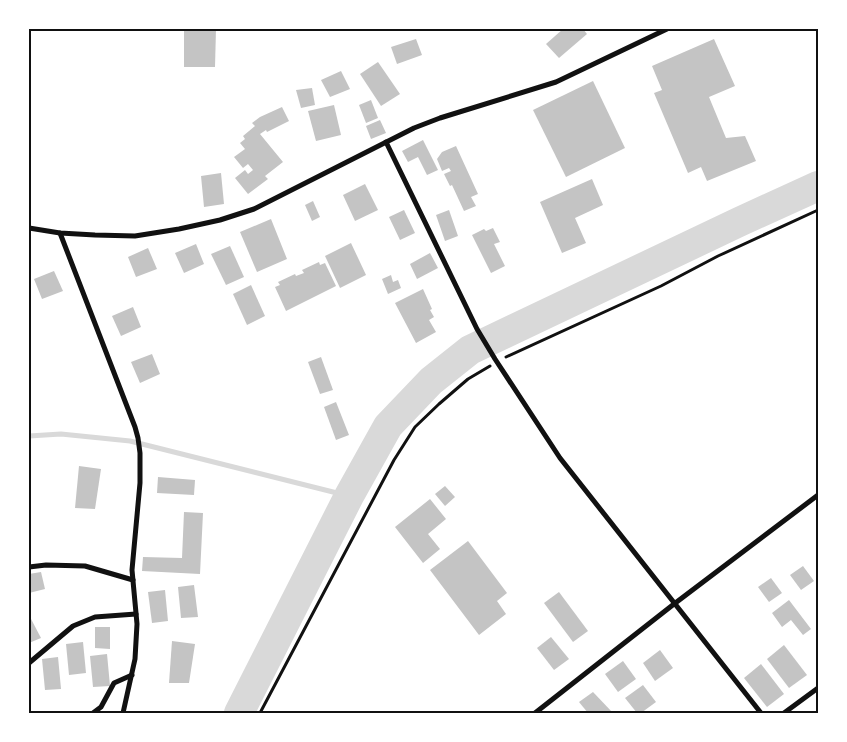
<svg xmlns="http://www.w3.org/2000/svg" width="847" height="742" font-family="Jost,sans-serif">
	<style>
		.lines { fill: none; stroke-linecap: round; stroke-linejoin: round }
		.stream { stroke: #d9d9d9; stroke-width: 5 }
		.river { stroke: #d9d9d9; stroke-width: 30 }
		.building { fill: #c4c4c4 }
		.path { stroke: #111; stroke-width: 3 }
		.minor { stroke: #111; stroke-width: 5 }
		.neatline { fill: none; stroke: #111; stroke-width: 2 }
	</style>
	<rect width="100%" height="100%" fill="#fff"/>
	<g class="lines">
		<!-- stream -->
		<polyline class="stream" points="29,436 61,434 130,441 349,496"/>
		<!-- river -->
		<polyline class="river" points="239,713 349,496 388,426 431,381 470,350 739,222 818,186"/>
	</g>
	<!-- building -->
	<g class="building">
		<polygon points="184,29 216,29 215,67 184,67"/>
		<polygon points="563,29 583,29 587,34 559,58 546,44"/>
		<polygon points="416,39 422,55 397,64 391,47"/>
		<polygon points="714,39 735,86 709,97 726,138 745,136 756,161 707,181 701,167 688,173 654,93 662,90 652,66"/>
		<polygon points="378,62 400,94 381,106 360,74"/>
		<polygon points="341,71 350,89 330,97 321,80"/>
		<polygon points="593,81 625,148 566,177 533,110"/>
		<polygon points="312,88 315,105 301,108 296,90"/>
		<polygon points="371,100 378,118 366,123 359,105"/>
		<polygon points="334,105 341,135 316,141 308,111"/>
		<polygon points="282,107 289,121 267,132 266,130 260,134 283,162 265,176 268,179 248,194 235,178 245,170 248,174 253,170 248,164 243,168 234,157 245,149 240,143 245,139 243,136 255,126 252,123 260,117"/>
		<polygon points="380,120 386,133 371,139 366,126"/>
		<polygon points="423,140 438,170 427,175 418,157 408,162 402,151"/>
		<polygon points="456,146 478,194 471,197 476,206 464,211 452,185 450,186 444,174 451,171 449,168 442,171 437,159 442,152"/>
		<polygon points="221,173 224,204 204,207 201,176"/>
		<polygon points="592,179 603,205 575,218 586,243 562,253 540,202"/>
		<polygon points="365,184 378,210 355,221 343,195"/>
		<polygon points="313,201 320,217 312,221 305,205"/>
		<polygon points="404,210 415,233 400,240 389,217"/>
		<polygon points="449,210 458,236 445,241 436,215"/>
		<polygon points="271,219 287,259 257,272 240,232"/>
		<polygon points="493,228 500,242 494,244 505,266 491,273 472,235 484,229 486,231"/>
		<polygon points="351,243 366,275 340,288 325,256"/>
		<polygon points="196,244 204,264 184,273 175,253"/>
		<polygon points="230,246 244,277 226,285 211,254"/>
		<polygon points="148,248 157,269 136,277 128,257"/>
		<polygon points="430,253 438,268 417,279 410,264"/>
		<polygon points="319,262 320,265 325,263 336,286 286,311 275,287 280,285 278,282 295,274 296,276 304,273 302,270"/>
		<polygon points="54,271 63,291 42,299 34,279"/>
		<polygon points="391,275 393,282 398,280 401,288 388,294 382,279"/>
		<polygon points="251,285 265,316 247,325 233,294"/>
		<polygon points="423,289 432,309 430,310 434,317 429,320 436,332 416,343 395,303"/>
		<polygon points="133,307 141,327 121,336 112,316"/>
		<polygon points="152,354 160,374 140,383 131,362"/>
		<polygon points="321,357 333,390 320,394 308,362"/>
		<polygon points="336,402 349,435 336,440 324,407"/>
		<polygon points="79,466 101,469 95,509 75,508"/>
		<polygon points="158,477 195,480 194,495 157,493"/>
		<polygon points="445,486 455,497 445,506 435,494"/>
		<polygon points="430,499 446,519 428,534 440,549 423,563 395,527"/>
		<polygon points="184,512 203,513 200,574 142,571 143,557 182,558"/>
		<polygon points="468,541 507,593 497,601 506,614 479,635 430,570"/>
		<polygon points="803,566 814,581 801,590 790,575"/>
		<polygon points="41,572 45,589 29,593 29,574"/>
		<polygon points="771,578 782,593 769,602 758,587"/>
		<polygon points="194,585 198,617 181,618 178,587"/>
		<polygon points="165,590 168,621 152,623 148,592"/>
		<polygon points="559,592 588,631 573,642 544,603"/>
		<polygon points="789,600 811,629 803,635 791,620 782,627 772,613"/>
		<polygon points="29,617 30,617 41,638 29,643"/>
		<polygon points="95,627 110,627 110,649 95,648"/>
		<polygon points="551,637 569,659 554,670 537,648"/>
		<polygon points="172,641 195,644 189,683 169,683"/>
		<polygon points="83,642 86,673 69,675 66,644"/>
		<polygon points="784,645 807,675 789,688 767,659"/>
		<polygon points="660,650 673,668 655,681 643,663"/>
		<polygon points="107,654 110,686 93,687 90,656"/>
		<polygon points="58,657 61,689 45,690 42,659"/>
		<polygon points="623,661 636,679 618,692 605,674"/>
		<polygon points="761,664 784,694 767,707 744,678"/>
		<polygon points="643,685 656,702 641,713 637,713 625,698"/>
		<polygon points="593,692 613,713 588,713 579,702"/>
	</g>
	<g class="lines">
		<!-- path -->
		<g class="path">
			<polyline points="506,357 661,286 718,256 818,210"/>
			<polyline points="260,713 394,460 415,427 439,404 468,379 490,366"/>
		</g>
		<!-- minor -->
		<g class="minor">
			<polyline points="386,142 477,329 495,359 560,458 761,713"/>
			<polyline points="29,228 60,233 95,235 135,236 179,229 220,220 254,209 414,128 440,118 556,82 667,29"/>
			<polyline points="60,233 135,427 138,438 140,453 140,483 132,570 137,624 135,659 123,713"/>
			<polyline points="29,567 46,565 85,566 133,580"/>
			<polyline points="29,663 73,626 95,617 136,614"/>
			<polyline points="93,713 101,707 114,683 132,675"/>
			<polyline points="535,713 674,604 818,495"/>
			<polyline points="784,713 818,688"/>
		</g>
	</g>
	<!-- border -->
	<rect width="847" height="742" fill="none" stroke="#ffffff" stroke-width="60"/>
	<rect x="30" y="30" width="787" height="682" class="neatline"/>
</svg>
